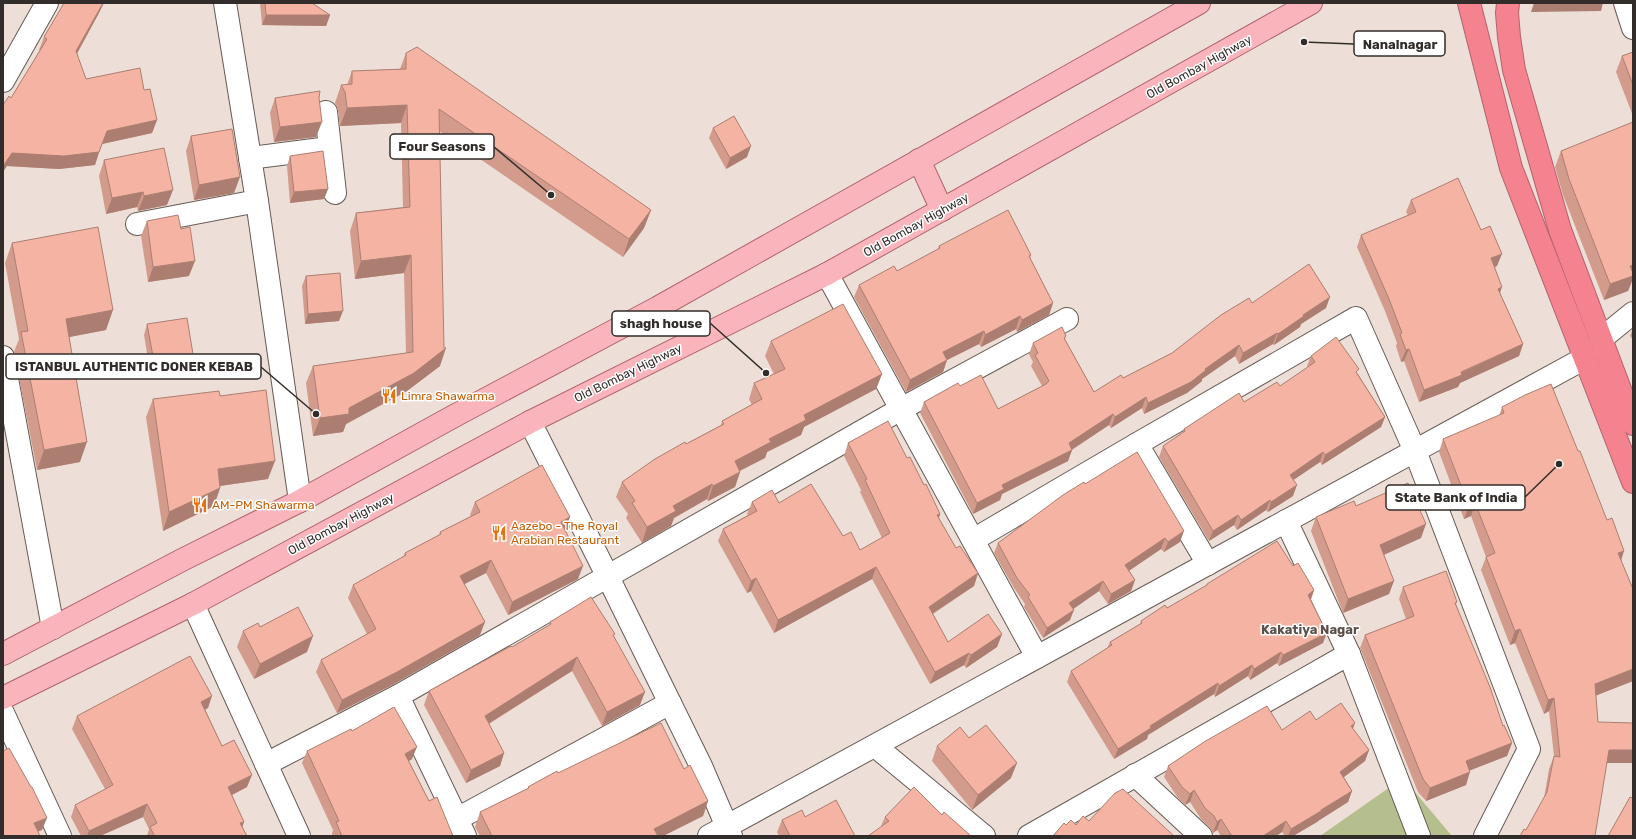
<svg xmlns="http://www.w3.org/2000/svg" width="1636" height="839" font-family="Rubik,sans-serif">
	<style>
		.green { fill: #b5bf8e }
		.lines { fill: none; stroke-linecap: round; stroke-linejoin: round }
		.minor-casing { stroke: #665b54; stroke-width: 24 }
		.major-casing { stroke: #b1646c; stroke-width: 24 }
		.highway-casing { stroke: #b1646c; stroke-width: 24 }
		.minor { stroke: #fff; stroke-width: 22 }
		.major { stroke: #f9b4bc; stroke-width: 22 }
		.highway { stroke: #f5828f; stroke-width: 22 }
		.wall { fill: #d39b8c }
		.shaded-wall { fill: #ac7e72 }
		.building { fill: #f5b4a3; stroke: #ac7e72 }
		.labels { text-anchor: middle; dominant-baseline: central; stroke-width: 3; stroke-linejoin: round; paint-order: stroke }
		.street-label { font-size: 12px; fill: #322d2a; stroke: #fff }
		.food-label { font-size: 12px; fill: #c56008; stroke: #fff; text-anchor: start }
		.neighbourhood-label { font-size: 13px; font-weight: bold; fill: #5c514a; stroke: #fff }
		.leader { fill: none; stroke: #322d2a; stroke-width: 1.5 }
		.callout-dot { fill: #322d2a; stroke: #fff; stroke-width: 1.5 }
		.callout { fill: #fff; stroke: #322d2a; stroke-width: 1.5 }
		.callout-label { font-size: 13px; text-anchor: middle; font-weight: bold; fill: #322d2a }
	</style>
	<rect width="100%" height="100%" fill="#eddfd7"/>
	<!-- green -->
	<polygon class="green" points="1403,778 1452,836 1320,836"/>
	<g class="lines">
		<defs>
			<g id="minor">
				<polyline points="225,3 257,201 300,501"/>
				<polyline points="1625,3 1633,28"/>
				<polyline points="3,81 47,3"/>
				<polyline points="326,112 335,193"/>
				<polyline points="250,158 329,148"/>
				<polyline points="137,224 257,201"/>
				<polyline points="827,274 1037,657"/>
				<polyline points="1601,339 1633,313"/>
				<polyline points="3,357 53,628"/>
				<polyline points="530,422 608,577 701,766 731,836"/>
				<polyline points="1137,444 1208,564"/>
				<polyline points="1286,521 1349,654 1419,836"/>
				<polyline points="973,540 1137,444 1356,318 1415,451 1529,749 1485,836"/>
				<polyline points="193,604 299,836"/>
				<polyline points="398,696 465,836"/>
				<polyline points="3,713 60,836"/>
				<polyline points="875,746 984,836"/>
				<polyline points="266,764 398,696 901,409 1067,319"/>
				<polyline points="1135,775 1201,836"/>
				<polyline points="457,819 670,703"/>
				<polyline points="709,836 1585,358"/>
				<polyline points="1029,836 1349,654"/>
			</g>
			<g id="major">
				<polyline points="919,160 942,210"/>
				<polyline points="3,654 182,560 300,501 456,415 657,308 1199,3"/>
				<polyline points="3,698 193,604 530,422 827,274 1311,3"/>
			</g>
			<g id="highway">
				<polyline points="1469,3 1511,168 1633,482"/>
				<polyline points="1508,3 1507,13 1509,37 1514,70 1560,230 1633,424"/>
			</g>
		</defs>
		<!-- minor casing -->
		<use href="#minor" class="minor-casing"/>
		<!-- major casing -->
		<use href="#major" class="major-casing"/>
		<!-- highway casing -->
		<use href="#highway" class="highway-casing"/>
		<!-- minor -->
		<use href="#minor" class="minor"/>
		<!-- major -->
		<use href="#major" class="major"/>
		<!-- highway -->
		<use href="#highway" class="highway"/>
	</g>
	<!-- wall -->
	<g class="wall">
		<polygon points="260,3 312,3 330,15 326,26 262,25"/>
		<polygon points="100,11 77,54 86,79 144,90 157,120 152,133 102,144 95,165 59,169 7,166 11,98 40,50 39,50 44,37"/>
		<polygon points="1633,52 1633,116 1616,72 1622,56"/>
		<polygon points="406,53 651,210 644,228 623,257 439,131 440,366 407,391 346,424 343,432 313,436 306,383 313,366 406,353 404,273 355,279 350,231 356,213 403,207 401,123 340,126 338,110 335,103 341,85 347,85 352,71 400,69"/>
		<polygon points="275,98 319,98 316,137 274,142 270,113"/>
		<polygon points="713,128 747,157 726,169 709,138"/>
		<polygon points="191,136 234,193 194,200 186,151"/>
		<polygon points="1561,151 1632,279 1628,291 1604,300 1563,195 1555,167"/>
		<polygon points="290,156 328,189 324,199 290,203 287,166"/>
		<polygon points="104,160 167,205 138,211 137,207 106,214 99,176"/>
		<polygon points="1411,200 1497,266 1495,267 1500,293 1523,344 1519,356 1460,383 1458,387 1419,402 1404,361 1401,362 1396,346 1397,343 1385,311 1357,247 1361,235 1408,215 1406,212"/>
		<polygon points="147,221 189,276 148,282 141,236"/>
		<polygon points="12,243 106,330 69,337 80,462 37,470 14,352 19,339 5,263"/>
		<polygon points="939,246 1031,255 1030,258 1053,303 1049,315 1017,332 1016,329 981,347 979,344 947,360 943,372 906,392 854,297 859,285 897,271 937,250"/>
		<polygon points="306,276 339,321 305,324 302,286"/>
		<polygon points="1252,303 1326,308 1301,324 1300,327 1274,345 1273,344 1239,364 1235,356 1202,379 1202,381 1187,393 1144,414 1142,408 1111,428 1109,425 1072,450 1068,461 1002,494 1000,500 973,514 920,413 924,402 960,386 998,409 1042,386 1031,366 1033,362 1029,354 1033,343 1066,336 1065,339 1094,392 1123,378 1172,353"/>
		<polygon points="147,324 194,360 190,370 151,377 144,335"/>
		<polygon points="1633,328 1633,340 1630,336"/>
		<polygon points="771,341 882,374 876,389 804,427 801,435 767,452 765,458 740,471 740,472 735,487 708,501 707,499 674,518 671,526 642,543 626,518 628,514 616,497 622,482 686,444 721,425 722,421 752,405 749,399 754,383 774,374 765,356"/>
		<polygon points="1311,356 1358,374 1385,417 1381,427 1322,465 1320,462 1293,480 1293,496 1268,512 1266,510 1237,530 1234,525 1209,541 1159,457 1163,446 1183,432 1184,429 1280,386 1308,367 1307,366"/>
		<polygon points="220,396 268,479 220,486 220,488 214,506 163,531 146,417 153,399"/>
		<polygon points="1502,407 1621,560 1633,589 1633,681 1596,695 1598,722 1607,763 1526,830 1544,798 1549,769 1554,756 1549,711 1544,714 1515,643 1510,645 1481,570 1486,557 1471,516 1464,519 1439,452 1443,439 1499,416"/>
		<polygon points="848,443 907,458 924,485 940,514 939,519 956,548 978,573 974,586 933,614 948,642 1002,634 997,647 966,668 964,665 930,684 872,579 774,633 751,591 747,593 718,541 723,529 748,515 747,514 752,502 779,503 860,550 882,538 860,492 861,490 844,456"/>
		<polygon points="1085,484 1180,542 1164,552 1161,549 1129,571 1135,580 1131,591 1108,604 1099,591 1073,609 1070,620 1043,638 1024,607 1025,604 1014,588 994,553 998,543"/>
		<polygon points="475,502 570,517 565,529 578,579 508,615 486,573 464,584 480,635 392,685 337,713 316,672 321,660 367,634 348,598 353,585 403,557 405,553 439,535 440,532 471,516 470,515"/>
		<polygon points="1356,506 1421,538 1384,555 1389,594 1343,613 1311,531 1316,517"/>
		<polygon points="1293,566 1314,590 1311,600 1323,643 1279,666 1277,663 1250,680 1248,676 1215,697 1214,694 1148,735 1147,739 1114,759 1067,682 1071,671 1107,648 1110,642 1140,624 1141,621 1167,608 1206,586 1207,584"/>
		<polygon points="1403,587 1457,602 1456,604 1503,726 1512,743 1507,756 1469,770 1466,785 1426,801 1418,792 1360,648 1365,635 1406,619 1399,599"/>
		<polygon points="550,622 614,636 640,705 602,726 572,671 489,724 504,753 500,766 466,783 424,705 429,691 512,647 549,626"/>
		<polygon points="260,627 307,652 254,679 237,647 243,631"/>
		<polygon points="208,708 205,709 222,746 247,787 232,795 244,822 242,827 247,836 147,836 149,829 143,817 100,836 81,836 71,817 75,805 105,789 72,729 77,716"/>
		<polygon points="1316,720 1353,729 1369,750 1365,761 1344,777 1352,791 1348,802 1318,821 1317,822 1293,836 1285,836 1282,832 1276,836 1221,836 1217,830 1213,833 1209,827 1201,819 1190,802 1185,805 1178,798 1164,777 1168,766 1282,730"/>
		<polygon points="352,731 412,759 409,761 429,801 453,836 332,836 332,834 333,830 302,763 307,751"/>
		<polygon points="969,738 1011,778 972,810 932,761 937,746"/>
		<polygon points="684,769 708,801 703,816 663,836 480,836 475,827 480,812 528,788 528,787 558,773"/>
		<polygon points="942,815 881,826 885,817"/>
		<polygon points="805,817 855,836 779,836 777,832 782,820"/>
	</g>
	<!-- shaded-wall -->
	<g class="shaded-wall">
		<polygon points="103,3 104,3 100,11 71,64 76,51"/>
		<polygon points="1534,3 1603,3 1601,11 1531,12"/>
		<polygon points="266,15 330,15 326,26 262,25"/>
		<polygon points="407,105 401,123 340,126 347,108"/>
		<polygon points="157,120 152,133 102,144 107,131"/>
		<polygon points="322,122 316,137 274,142 280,127"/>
		<polygon points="751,146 747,157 726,169 730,158"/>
		<polygon points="99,152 95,165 59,169 7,166 3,172 3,166 12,153"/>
		<polygon points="240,177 234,193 194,200 199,185"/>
		<polygon points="328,189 324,199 290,203 294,192"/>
		<polygon points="173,190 167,205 138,211 144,196"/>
		<polygon points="143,192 137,207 106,214 112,198"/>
		<polygon points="651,210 644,228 623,257 629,239"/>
		<polygon points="1502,254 1497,266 1487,270 1491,258"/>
		<polygon points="411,255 404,273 355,279 361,261"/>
		<polygon points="195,261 189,276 148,282 153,267"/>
		<polygon points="1633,265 1633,279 1628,291 1604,300 1610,284 1630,266"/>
		<polygon points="1502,287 1498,299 1498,289"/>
		<polygon points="1330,297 1326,308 1301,324 1300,327 1274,345 1278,334 1303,315"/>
		<polygon points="1053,303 1049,315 1017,332 1022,320"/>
		<polygon points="113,310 106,330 59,339 66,319"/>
		<polygon points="343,311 339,321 305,324 308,314"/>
		<polygon points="1020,316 1016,329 981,347 985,335"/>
		<polygon points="984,331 979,344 939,364 943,352"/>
		<polygon points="1277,333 1273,344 1239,364 1243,353"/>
		<polygon points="1523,344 1519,356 1460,383 1458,387 1419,402 1424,390"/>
		<polygon points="1239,345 1235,356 1202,379 1202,381 1187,393 1144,414 1148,403 1205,369"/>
		<polygon points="446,348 440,366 407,391 346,424 343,432 313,436 320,418 349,408"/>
		<polygon points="1409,349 1404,361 1401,362 1406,350"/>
		<polygon points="194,360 190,370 151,377 155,367"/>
		<polygon points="947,360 943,372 906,392 910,380"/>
		<polygon points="882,374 876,389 804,427 801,435 767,452 765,458 729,476 735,461 804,415"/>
		<polygon points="1146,397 1142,408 1111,428 1115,417"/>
		<polygon points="1113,414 1109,425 1071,450 1072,450 1068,461 1002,494 1000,500 973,514 977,503 1002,485 1069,443"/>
		<polygon points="1385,417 1381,427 1322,465 1325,455"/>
		<polygon points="87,442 80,462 37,470 44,450"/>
		<polygon points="1323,452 1320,462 1286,485 1290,475"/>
		<polygon points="275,461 268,479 212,487 218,469"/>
		<polygon points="740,472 735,487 708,501 713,486"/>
		<polygon points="712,484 707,499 674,518 671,526 642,543 647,527 673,506"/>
		<polygon points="1297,485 1293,496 1268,512 1271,502"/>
		<polygon points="220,488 214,506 163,531 169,512"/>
		<polygon points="1270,500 1266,510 1237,530 1241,520"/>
		<polygon points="1475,503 1471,516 1464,519 1469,506"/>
		<polygon points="940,514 936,526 937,515"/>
		<polygon points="1238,515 1234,525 1209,541 1213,531"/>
		<polygon points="570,517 565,529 556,534 561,522"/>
		<polygon points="1426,524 1421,538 1374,559 1380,545"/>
		<polygon points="1184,531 1180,542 1164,552 1168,542"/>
		<polygon points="1165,538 1161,549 1121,576 1125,565"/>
		<polygon points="1624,551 1620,564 1618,553"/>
		<polygon points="491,560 486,573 455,589 460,576"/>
		<polygon points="583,566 578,579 508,615 512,602"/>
		<polygon points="876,567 872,579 774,633 778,620"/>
		<polygon points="978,573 974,586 924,619 929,607"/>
		<polygon points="756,578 751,591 747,593 751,581"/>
		<polygon points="1135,580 1131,591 1108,604 1111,594"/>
		<polygon points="1103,581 1099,591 1066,614 1069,603"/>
		<polygon points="1394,581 1389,594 1343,613 1348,599"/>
		<polygon points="1314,590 1310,601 1308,595"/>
		<polygon points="1074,610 1070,620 1043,638 1047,628"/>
		<polygon points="485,622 480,635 392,685 337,713 342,700"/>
		<polygon points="1520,629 1515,643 1510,645 1515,631"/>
		<polygon points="1327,633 1323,643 1279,666 1283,655"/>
		<polygon points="1002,634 997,647 966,668 971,655"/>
		<polygon points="313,636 307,652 254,679 260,664"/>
		<polygon points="1281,652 1277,663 1250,680 1254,669"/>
		<polygon points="969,653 964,665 930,684 935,672"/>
		<polygon points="577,657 572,671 480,729 485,716"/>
		<polygon points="1252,665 1248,676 1215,697 1219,686"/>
		<polygon points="1633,669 1633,681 1590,698 1595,684"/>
		<polygon points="1218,683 1214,694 1148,735 1147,739 1114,759 1118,749 1150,726"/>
		<polygon points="645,692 640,705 602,726 607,712"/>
		<polygon points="212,696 208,708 197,714 201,702"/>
		<polygon points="1554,698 1549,711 1544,714 1548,700"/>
		<polygon points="1355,723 1351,734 1351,726"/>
		<polygon points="1512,743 1507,756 1461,774 1466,761"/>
		<polygon points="417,747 412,759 400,766 405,754"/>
		<polygon points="1369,750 1365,761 1336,783 1340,772"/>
		<polygon points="1609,750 1633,750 1633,763 1605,763"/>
		<polygon points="504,753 500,766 466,783 471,770"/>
		<polygon points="1017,763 1011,778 972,810 978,795"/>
		<polygon points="1470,772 1466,785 1426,801 1430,788"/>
		<polygon points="252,775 247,787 224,799 228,787"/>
		<polygon points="1194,790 1190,802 1185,805 1190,794"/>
		<polygon points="1352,791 1348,802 1318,821 1317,822 1293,836 1288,836 1291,829"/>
		<polygon points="708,801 703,816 663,836 652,836 654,829"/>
		<polygon points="147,804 143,817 100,836 87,836 89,831"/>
		<polygon points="47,818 42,830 30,835 34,823"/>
		<polygon points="1221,819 1217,830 1213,833 1217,822"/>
		<polygon points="1286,821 1282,832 1276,836 1263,836"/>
		<polygon points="244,822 240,834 240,823"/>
	</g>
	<!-- building -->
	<g class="building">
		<polygon points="64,3 103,3 76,51 86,79 140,68 144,90 150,89 157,120 107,131 99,152 64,156 12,153 3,166 3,105 9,96 11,98 47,39 44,37"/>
		<polygon points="265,3 312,3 330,15 266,15"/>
		<polygon points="417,47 651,210 629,239 439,109 444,348 446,348 414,373 349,408 349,414 320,418 313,366 413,352 411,255 361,261 356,213 410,207 407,105 347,108 345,92 341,85 352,84 352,71 406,69 406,53"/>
		<polygon points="1633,52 1633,85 1622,56"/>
		<polygon points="320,91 319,98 322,122 280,127 275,98"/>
		<polygon points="734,116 751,146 730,158 713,128"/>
		<polygon points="1633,122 1633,265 1630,266 1633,273 1633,276 1610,284 1569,179 1561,151"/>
		<polygon points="232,129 240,177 199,185 191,136"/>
		<polygon points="164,148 173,190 144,196 143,192 112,198 104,160"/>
		<polygon points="323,151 328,189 294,192 290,156"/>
		<polygon points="1458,178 1481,230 1490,226 1502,254 1491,258 1502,287 1498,289 1523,344 1461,372 1462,375 1424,390 1409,349 1406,350 1400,334 1402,333 1389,299 1361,235 1416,212 1411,200"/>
		<polygon points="1008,210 1031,255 1029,256 1053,303 1022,320 1020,316 985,335 984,331 943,352 947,360 910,380 859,285 894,266 897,271 940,248 939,246"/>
		<polygon points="178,215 181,229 190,227 195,261 153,267 147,221"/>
		<polygon points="98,227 113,310 66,319 87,442 44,450 21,332 28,331 12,243"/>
		<polygon points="1309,264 1330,297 1303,315 1304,316 1278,334 1277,333 1243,353 1239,345 1205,369 1206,370 1191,382 1148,403 1146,397 1115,417 1113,414 1069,443 1072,450 1002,485 1004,489 977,503 924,402 958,383 960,386 981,375 998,409 1046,384 1049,381 1035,355 1038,353 1033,343 1062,327 1066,336 1064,338 1094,392 1121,375 1123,378 1172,353 1221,315 1249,298 1252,303"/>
		<polygon points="340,273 343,311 308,314 306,276"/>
		<polygon points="843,304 882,374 804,415 806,420 769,439 771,442 735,461 740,472 713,486 712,484 673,506 676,511 647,527 632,503 635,501 622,482 655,459 685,442 686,444 724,424 722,421 762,399 754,383 785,369 771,341"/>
		<polygon points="187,318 194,360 155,367 147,324"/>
		<polygon points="1336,337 1359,369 1356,372 1385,417 1325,455 1323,452 1290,475 1297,485 1271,502 1270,500 1241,520 1238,515 1213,531 1163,446 1185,431 1184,429 1239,393 1244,402 1277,382 1280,386 1315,362 1311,356"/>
		<polygon points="1551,384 1578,451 1580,451 1607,520 1612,518 1624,551 1618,553 1633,589 1633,669 1595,684 1598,722 1633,723 1633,750 1609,750 1595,836 1520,836 1524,829 1526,830 1547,792 1554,756 1560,757 1554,698 1548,700 1520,629 1515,631 1486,557 1495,553 1475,503 1469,506 1443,439 1504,413 1502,407 1525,395"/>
		<polygon points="266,390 275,461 218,469 220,488 169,512 153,399 219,391 220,396"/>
		<polygon points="888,421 907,458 910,457 924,485 926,484 940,514 937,515 956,548 960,546 978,573 929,607 948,642 988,614 1002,634 971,655 969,653 935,672 876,567 778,620 756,578 751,581 723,529 757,511 752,502 772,490 779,503 811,484 843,536 851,532 860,550 890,533 865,480 867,479 848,443"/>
		<polygon points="1137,452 1184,531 1168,542 1165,538 1125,565 1135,580 1111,594 1103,581 1069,603 1074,610 1047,628 1028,597 1030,595 1017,578 998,543 1063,495 1084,482 1085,484"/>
		<polygon points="542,465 570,517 561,522 583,566 512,602 491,560 460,576 485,622 397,672 342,700 321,660 376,629 353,585 406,555 405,553 441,534 440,532 480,512 475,502"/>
		<polygon points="1408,483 1426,524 1380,545 1394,581 1348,599 1316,517 1354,501 1356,506"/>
		<polygon points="1277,541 1293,566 1298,563 1314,590 1308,595 1327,633 1283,655 1281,652 1254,669 1252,665 1219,686 1218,683 1150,726 1151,728 1118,749 1071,671 1112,645 1110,642 1142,623 1141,621 1165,605 1167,608 1207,585 1207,584"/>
		<polygon points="1446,571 1457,602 1455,603 1490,687 1503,726 1504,725 1512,743 1466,761 1470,772 1430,788 1423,779 1365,635 1414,616 1403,587"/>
		<polygon points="591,597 615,634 613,635 645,692 607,712 577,657 485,716 504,753 471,770 429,691 511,646 512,647 551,624 550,622"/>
		<polygon points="298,607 313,636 260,664 243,631 258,623 260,627"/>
		<polygon points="190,656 212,696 201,702 222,746 234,740 252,775 228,787 244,822 240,823 247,836 153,836 154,835 150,827 157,823 147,804 89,831 75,805 113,785 77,716"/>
		<polygon points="1341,703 1355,723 1351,726 1369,750 1340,772 1352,791 1321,810 1321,811 1291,829 1286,821 1263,836 1232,836 1221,819 1217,822 1214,816 1205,808 1194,790 1190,794 1182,787 1168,766 1204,742 1267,706 1282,730 1310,711 1316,720"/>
		<polygon points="394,707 417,747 405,754 429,801 437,797 453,836 342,836 336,822 339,821 307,751 351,729 352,731"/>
		<polygon points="661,723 684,769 690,765 708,801 654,829 658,836 492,836 480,812 529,788 528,787 557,771 558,773"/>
		<polygon points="986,725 1017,763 978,795 937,746 960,727 969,738"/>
		<polygon points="9,748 31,787 32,787 47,818 34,823 40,836 3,836 3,751"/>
		<polygon points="914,787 942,815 944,812 971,836 868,836 889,821 885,817"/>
		<polygon points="1123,789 1174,836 1053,836 1064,823 1066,825 1071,820 1076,825 1083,816 1089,821 1115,793"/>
		<polygon points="1630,797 1633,798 1633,836 1608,836"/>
		<polygon points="836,800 855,836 790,836 782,820 802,810 805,817"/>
	</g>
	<!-- icons -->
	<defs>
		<symbol id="restaurant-bare" viewBox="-9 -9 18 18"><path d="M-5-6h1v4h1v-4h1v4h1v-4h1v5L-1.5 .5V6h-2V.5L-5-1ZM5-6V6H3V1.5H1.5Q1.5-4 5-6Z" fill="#e8710a" stroke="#fff" stroke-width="2.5" paint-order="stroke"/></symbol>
	</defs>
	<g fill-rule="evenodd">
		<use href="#restaurant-bare" x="378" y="385" width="22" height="22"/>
		<use href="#restaurant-bare" x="189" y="494" width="22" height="22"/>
		<use href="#restaurant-bare" x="488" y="522" width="22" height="22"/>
	</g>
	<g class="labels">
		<!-- street labels -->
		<g class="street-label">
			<text transform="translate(1199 67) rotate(-29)">Old Bombay Highway</text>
			<text transform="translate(916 225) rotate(-29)">Old Bombay Highway</text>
			<text transform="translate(628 373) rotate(-26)">Old Bombay Highway</text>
			<text transform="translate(341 524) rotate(-28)">Old Bombay Highway</text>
		</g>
		<!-- food labels -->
		<g class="food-label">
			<text x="401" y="396">Limra Shawarma</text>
			<text x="212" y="505">AM-PM Shawarma</text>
			<text x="511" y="526">Aazebo - The Royal<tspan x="511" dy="14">Arabian Restaurant</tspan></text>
		</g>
		<!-- neighbourhood labels -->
		<g class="neighbourhood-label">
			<text x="1310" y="629">Kakatiya Nagar</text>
		</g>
	</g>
	<!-- callouts -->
	<path class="leader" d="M1304 42L1354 44M551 195L494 147M766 373L710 323M316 414L261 367M1559 464L1525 497"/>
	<g class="callout-dot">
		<circle cx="1304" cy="42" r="4"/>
		<circle cx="551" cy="195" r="4"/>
		<circle cx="766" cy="373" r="4"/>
		<circle cx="316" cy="414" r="4"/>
		<circle cx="1559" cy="464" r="4"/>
	</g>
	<g class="callout">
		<rect x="1354" y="31" width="91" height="25" rx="4"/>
		<rect x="390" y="134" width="104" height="25" rx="4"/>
		<rect x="612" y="311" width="98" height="25" rx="4"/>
		<rect x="6" y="354" width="255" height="25" rx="4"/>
		<rect x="1386" y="485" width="139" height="25" rx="4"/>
	</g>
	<g class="callout-label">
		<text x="1400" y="49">Nanalnagar</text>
		<text x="442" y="151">Four Seasons</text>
		<text x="661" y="328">shagh house</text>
		<text x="134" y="371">ISTANBUL AUTHENTIC DONER KEBAB</text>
		<text x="1456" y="502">State Bank of India</text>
	</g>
	<!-- border -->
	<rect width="1636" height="839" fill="none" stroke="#322d2a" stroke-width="8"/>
</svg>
